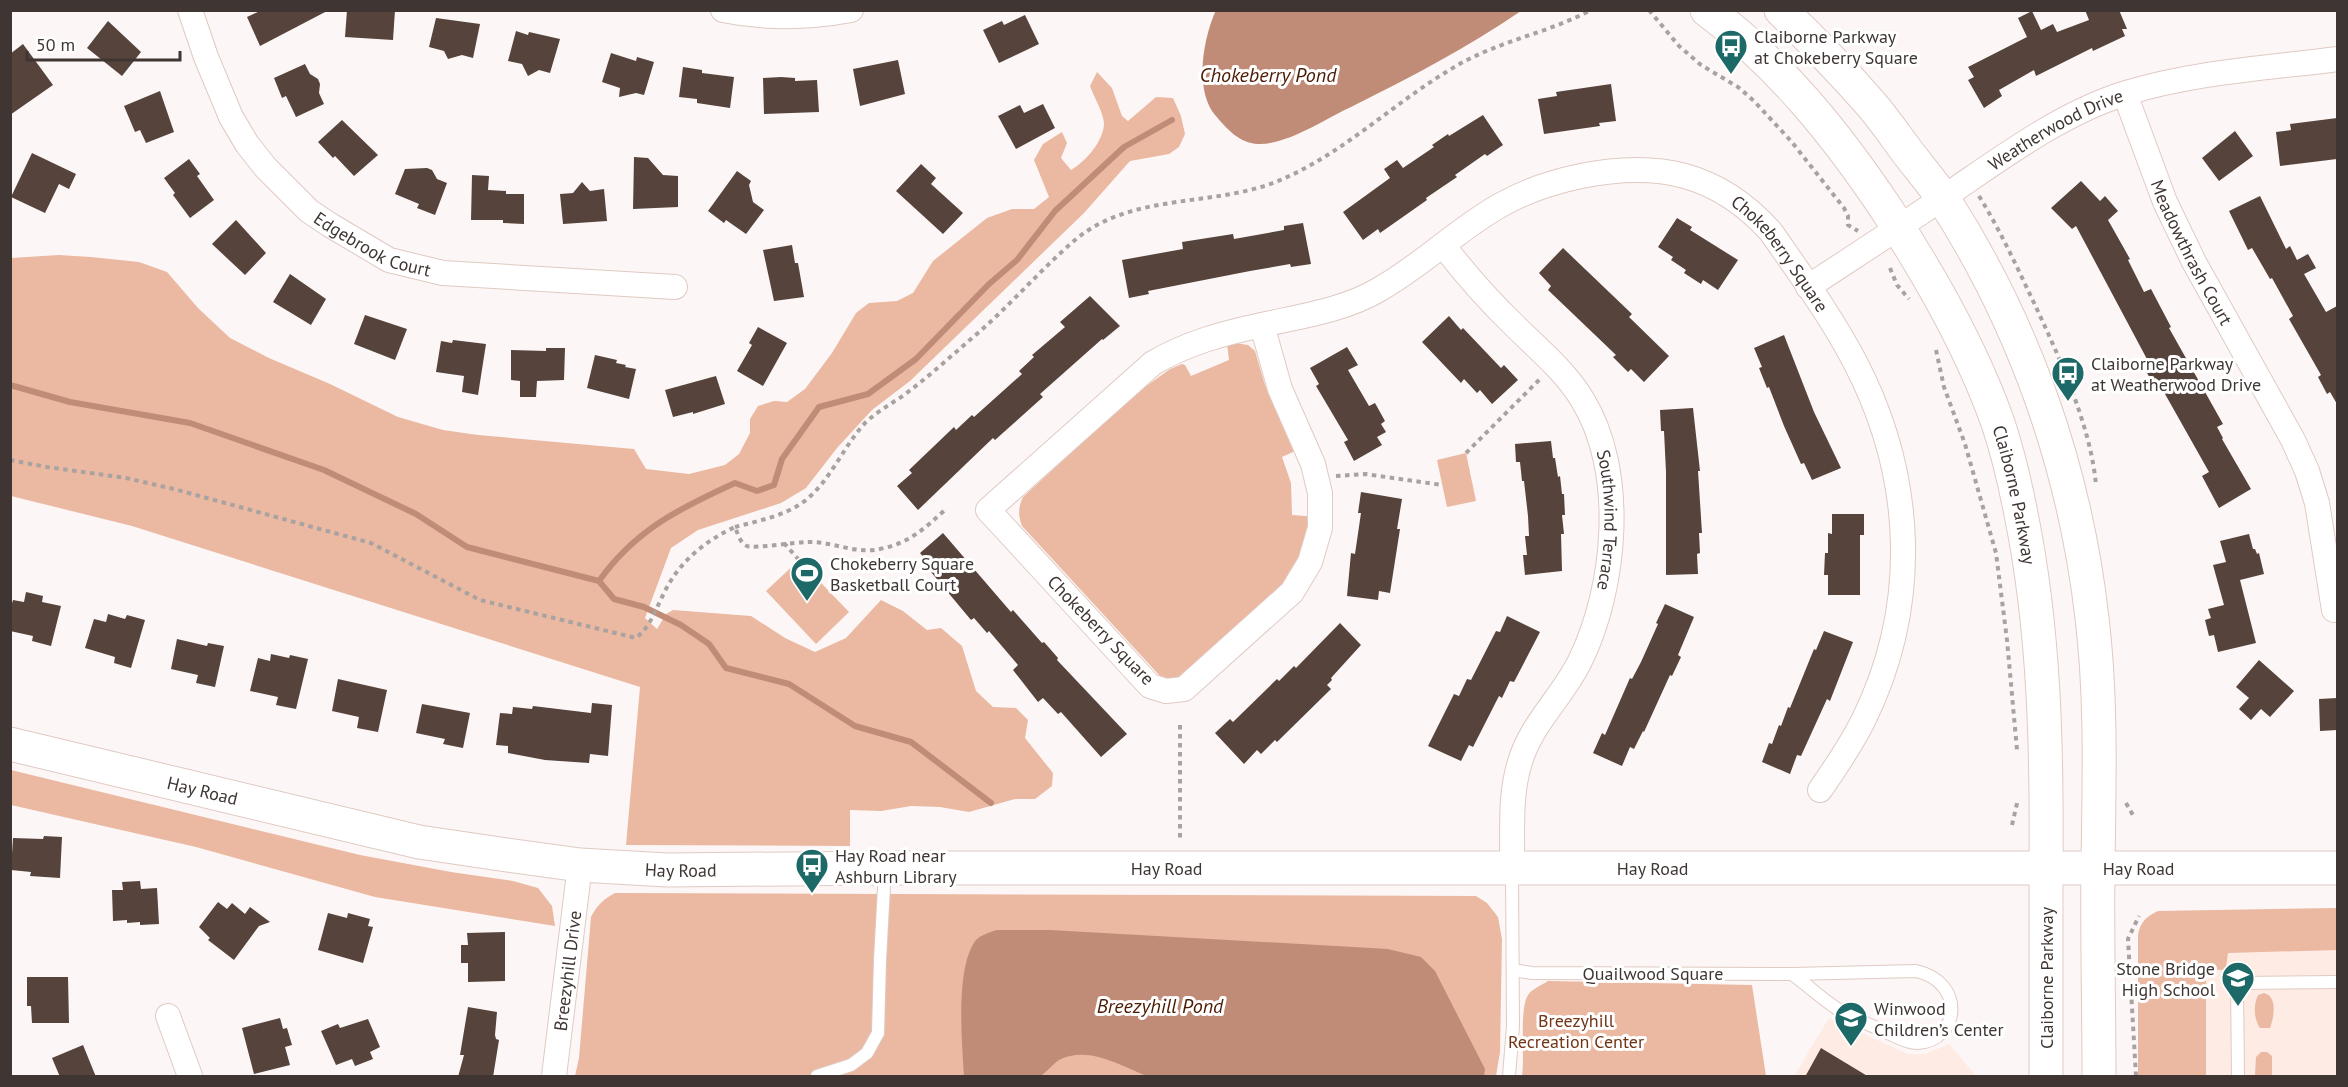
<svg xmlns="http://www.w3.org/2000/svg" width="2348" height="1087" font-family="'PT Sans',sans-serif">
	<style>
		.built { fill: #feece4 }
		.green { fill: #ebb8a2 }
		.water { fill: #c08c77 }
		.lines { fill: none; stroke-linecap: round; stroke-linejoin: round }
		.stream { stroke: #c08c77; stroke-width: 6 }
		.building { fill: #55433c }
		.lane-casing { stroke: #e0cac2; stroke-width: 14 }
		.street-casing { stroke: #e0cac2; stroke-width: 26 }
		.secondary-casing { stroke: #e0cac2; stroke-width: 35 }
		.path { stroke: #a8a2a0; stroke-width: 4; stroke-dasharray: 4.5 4.5; stroke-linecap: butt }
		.lane { stroke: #fff; stroke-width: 12 }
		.street { stroke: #fff; stroke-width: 24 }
		.secondary { stroke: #fff; stroke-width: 33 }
		.labels { text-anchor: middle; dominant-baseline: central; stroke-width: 6; stroke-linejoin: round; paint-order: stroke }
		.poi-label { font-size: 18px; fill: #3f3633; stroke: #fff; text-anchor: start }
		.street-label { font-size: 18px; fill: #3f3633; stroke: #fff }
		.park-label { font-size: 18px; fill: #733314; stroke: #fff }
		.water-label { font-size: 20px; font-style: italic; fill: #4a1a03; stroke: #fff }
	</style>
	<rect width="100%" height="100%" fill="#fcf7f6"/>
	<!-- built -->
	<g class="built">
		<polygon points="2337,913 2337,1076 2139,1076 2138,938"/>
		<polygon points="1829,1018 1908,1054 1925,1054 1949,1044 1976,1076 1794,1076"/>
	</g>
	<!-- green -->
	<g class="green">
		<path d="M1097,72L1112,88L1122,116L1128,121L1156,97L1173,98L1181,116L1185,134L1179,147L1169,154L1130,161L1084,213L910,381L872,410L837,448L806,488L781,503L698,530L671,548L645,618L657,629L666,614L673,610L751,616L785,638L815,652L846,638L881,600L903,611L927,630L941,628L962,646L976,691L993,707L1016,708L1028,720L1025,738L1053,773L1052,786L1035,799H1015L969,812L940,807L911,806L881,811L850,810V846L626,845L640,687L132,526L11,496V258L59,255L91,257L139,262L167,272L198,308L230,338L269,358L330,384L398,417L443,430L478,435L634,449L646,469L689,474L725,465L739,454L750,433V419L758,406L774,401L787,402L805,389L832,353L856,313L869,303L897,301L913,293L933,261L987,218L1012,209H1034L1049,197L1034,160L1043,144L1062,132L1067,143L1061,158L1071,170C1085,162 1104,141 1104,123C1103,112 1094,97 1090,86Z"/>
		<path d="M1235,343L1248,345L1255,351L1265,385L1295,448L1293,452L1282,457L1291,483L1292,515L1306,516L1310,519L1301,556L1285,583L1179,679L1170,680L1160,676L1022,526C1018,515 1018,508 1023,497L1134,395L1170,369L1182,364L1185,365L1191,376L1229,360L1227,344Z"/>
		<polygon points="1466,453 1476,501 1447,507 1437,460"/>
		<polygon points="799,560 849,612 816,644 766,591"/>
		<polygon points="11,770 360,855 451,872 513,881 538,888 552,906 555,926 375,897 196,847 11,805"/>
		<path d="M615,893L1476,896L1487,903L1498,917L1502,939L1500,1052L1496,1076H575L579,1058L591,917C597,905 604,899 615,893Z"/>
		<path d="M2337,908V950L2228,953L2226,967L2222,970L2206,969V1076H2138V935C2140,922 2147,916 2158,911Z"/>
		<path d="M1548,981L1752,985L1766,1076H1522C1525,1056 1519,1009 1528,995C1532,989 1542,985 1548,981Z"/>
		<path d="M2264,993C2278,997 2274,1017 2270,1028H2260C2254,1020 2253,1005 2258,995Z"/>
		<polygon points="2261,1052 2267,1052 2272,1056 2272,1076 2255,1076 2256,1057"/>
	</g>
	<!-- water -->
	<g class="water">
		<path d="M1216,10H1521V11C1467,48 1409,78 1351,107C1325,119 1287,145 1258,144C1239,143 1227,129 1215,115C1194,89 1203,39 1216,10Z"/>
		<path d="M997,930H1050L1388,949L1421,957L1435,971L1485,1069L1484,1076H1147C1121,1066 1088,1045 1059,1060C1053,1064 1047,1071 1041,1076H964C962,1042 955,967 976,940C981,935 990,932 997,930Z"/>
	</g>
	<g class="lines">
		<!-- stream -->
		<g class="stream">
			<polyline points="10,385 70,402 190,423 324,470 416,514 467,547 599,581 614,599 644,607 681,625 709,644 726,668 789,684 855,726 911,742 991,803"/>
			<path d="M599,581C635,530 680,508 735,483L757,491L774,485L782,459L819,407L868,394L916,359L989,284L1017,260L1055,211L1124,147L1172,120"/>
		</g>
	</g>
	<!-- building -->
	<g class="building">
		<polygon points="262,10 329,10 260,46 247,17"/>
		<polygon points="347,10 395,10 393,40 345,37"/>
		<polygon points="2085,10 2119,10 2127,29 2122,29 2125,36 2093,51 2092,48 2036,76 2034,70 1999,90 2002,96 1984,108 1968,80 1974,77 1968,67 2027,37 2018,18 2032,11 2041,30 2053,24 2057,32 2089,20"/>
		<polygon points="1025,15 1039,44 999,63 983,30 1002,21 1004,25"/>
		<polygon points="436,18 480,24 473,58 462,55 448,59 444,51 429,47"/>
		<polygon points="108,21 141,52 122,76 87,48"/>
		<polygon points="516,31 528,35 529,32 560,39 550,73 539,70 528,76 522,64 508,61"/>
		<polygon points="23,44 53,85 10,115 10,54"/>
		<polygon points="611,53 636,61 637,57 654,62 644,95 636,93 619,97 620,88 602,82"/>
		<polygon points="898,60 905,94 860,106 853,69"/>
		<polygon points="305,64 310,74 318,79 320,84 319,93 324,104 296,117 286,96 282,98 274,78"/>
		<polygon points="683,67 702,70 702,73 734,77 730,108 697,103 697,99 679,97"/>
		<polygon points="781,77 795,78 795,81 817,80 819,112 764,114 763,78"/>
		<polygon points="1611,84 1616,121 1599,123 1600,126 1544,134 1538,99 1557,96 1556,92"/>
		<polygon points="160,91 174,132 146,143 140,130 135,132 124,106"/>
		<polygon points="1043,104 1055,128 1016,149 998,116 1020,105 1024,113"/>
		<polygon points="1483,115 1503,145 1487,156 1485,154 1455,175 1457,177 1426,198 1427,200 1380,233 1378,229 1363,240 1343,212 1390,178 1384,169 1397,160 1403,168 1434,147 1432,145 1448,134 1449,136"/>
		<polygon points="2337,118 2337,159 2280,166 2276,132 2291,130 2290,124"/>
		<polygon points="342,120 378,155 354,176 335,156 333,158 318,142"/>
		<polygon points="2235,131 2253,156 2219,181 2202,158"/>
		<polygon points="32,153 76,174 69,189 59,184 45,213 11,197"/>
		<polygon points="634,157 648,158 663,175 678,176 678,207 633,209"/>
		<polygon points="189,159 200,174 197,176 214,200 190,218 173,195 175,193 164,178"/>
		<polygon points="921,164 936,178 931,184 963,213 943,234 896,191"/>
		<polygon points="427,168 432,170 437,179 447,183 435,215 417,208 419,204 395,194 405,169"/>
		<polygon points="737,171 751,181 749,185 753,202 764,210 746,234 726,220 724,223 708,211"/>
		<polygon points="472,175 489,176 488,190 506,191 506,194 524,194 524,224 503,223 503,220 471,220"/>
		<polygon points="2081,181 2100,201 2105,196 2118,211 2108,220 2130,259 2128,260 2144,292 2151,289 2171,327 2169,328 2223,424 2217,427 2223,438 2222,439 2251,489 2219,508 2202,476 2209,472 2156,378 2151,380 2142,364 2148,361 2076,226 2072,229 2051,208"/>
		<polygon points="582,182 590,191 604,189 607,221 563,224 560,194 573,193"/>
		<polygon points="2260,196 2286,249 2290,246 2297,260 2308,254 2316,268 2304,274 2326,312 2337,306 2337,404 2330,392 2327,394 2318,377 2321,375 2289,319 2293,316 2272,278 2270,279 2252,248 2248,250 2229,211"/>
		<polygon points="1677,218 1692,227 1690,230 1738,260 1718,290 1703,280 1701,284 1684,273 1686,270 1671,260 1673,257 1658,247"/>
		<polygon points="236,220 266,253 245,275 212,244"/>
		<polygon points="1303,223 1311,264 1291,267 1290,264 1250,271 1148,291 1149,294 1129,298 1122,260 1183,249 1182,242 1233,234 1234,239 1284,230 1284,226"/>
		<polygon points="792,245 795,263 798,263 804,297 774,301 763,250"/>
		<polygon points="1563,248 1632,314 1629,317 1669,356 1644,382 1631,369 1628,372 1613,357 1616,355 1548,290 1551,286 1539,273"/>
		<polygon points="290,274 326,299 311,325 273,302"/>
		<polygon points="1090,296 1120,326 1103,340 1102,339 1040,394 1043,397 995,440 993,438 918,510 897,486 912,473 909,470 954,427 956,430 972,415 974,417 1022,374 1019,371 1034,357 1032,355 1065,327 1060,322"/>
		<polygon points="365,315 407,329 395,360 354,344"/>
		<polygon points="1449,316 1461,330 1463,328 1501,368 1504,365 1518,380 1492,404 1480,390 1477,393 1464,379 1461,383 1422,342"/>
		<polygon points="758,327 787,343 763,386 737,371 752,345 749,343"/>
		<polygon points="1784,335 1814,412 1841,468 1812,480 1804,463 1801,464 1784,426 1769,387 1767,388 1759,368 1762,367 1754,348"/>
		<polygon points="453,340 486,344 478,395 462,392 464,376 436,372 441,341 452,343"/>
		<polygon points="1347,347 1358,365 1348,370 1369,406 1375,403 1385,421 1381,424 1386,432 1377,437 1382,445 1354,461 1344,442 1348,440 1316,386 1319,384 1310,368"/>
		<polygon points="546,348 565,348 564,380 537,381 536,397 520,397 520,381 511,380 511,350 546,351"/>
		<polygon points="595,355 617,360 616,363 626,365 625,367 636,369 629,399 587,388"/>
		<polygon points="716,376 725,404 693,414 693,412 673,417 665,390"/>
		<polygon points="1693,408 1700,471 1698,471 1702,533 1699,533 1700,553 1697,554 1698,574 1666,575 1666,472 1664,431 1661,431 1660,410"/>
		<polygon points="1551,441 1553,458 1555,458 1558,477 1560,476 1562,494 1564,494 1565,515 1562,515 1564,534 1561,534 1562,571 1525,575 1523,555 1527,555 1525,536 1529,536 1528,516 1524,481 1522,481 1520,462 1516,462 1515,444"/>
		<polygon points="1361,492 1402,499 1397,529 1400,529 1390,593 1379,591 1378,600 1347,596 1351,553 1355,554 1361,513 1358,513"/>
		<polygon points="1832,514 1864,514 1864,535 1860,535 1860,595 1828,595 1828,575 1824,575 1825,553 1828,553 1828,533 1832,534"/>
		<polygon points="943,533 1011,612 1013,610 1042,643 1044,642 1058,658 1057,660 1127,734 1101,757 1061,712 1058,714 1043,698 1038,702 1013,670 1018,665 989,631 987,633 974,618 971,620 931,572 934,570 920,553"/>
		<polygon points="2249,534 2253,549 2255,549 2257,554 2259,553 2264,574 2240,580 2256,643 2218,652 2214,635 2209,636 2205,620 2211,618 2208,609 2224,605 2213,565 2226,562 2220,541"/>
		<polygon points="26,592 43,596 42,602 61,606 51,646 32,641 33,636 10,631 10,610 13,600 24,602"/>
		<polygon points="1665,604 1694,617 1678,655 1681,657 1672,676 1670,675 1644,732 1643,731 1634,749 1630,747 1622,766 1593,753 1602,733 1605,735 1630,678 1632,679 1641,662 1658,624 1656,623"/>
		<polygon points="108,614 125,619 127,615 145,620 131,668 114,663 115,657 85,648 94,619 106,622"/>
		<polygon points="1507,616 1540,632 1514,682 1510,681 1502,698 1499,696 1473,747 1469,745 1461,761 1428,746 1454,694 1459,696 1467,679 1471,680 1496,631 1500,632"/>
		<polygon points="1340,623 1361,645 1331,678 1332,680 1327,685 1331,689 1277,742 1275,740 1261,754 1257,750 1244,764 1215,733 1230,719 1233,722 1277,679 1279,681 1294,666 1296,668"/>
		<polygon points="1824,631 1853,642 1830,701 1827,699 1801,756 1797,755 1790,774 1762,762 1769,743 1772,744 1779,725 1781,726 1788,707 1790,708 1814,649 1816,650"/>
		<polygon points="177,639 207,646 208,643 224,646 215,687 196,683 198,675 171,669"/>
		<polygon points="271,654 289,658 290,655 308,659 296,709 276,705 278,697 250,691 258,658 270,661"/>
		<polygon points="2259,660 2294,691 2270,717 2261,709 2251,720 2239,709 2249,698 2236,687"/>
		<polygon points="338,679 387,690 378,732 357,728 359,717 332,711"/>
		<polygon points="2337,698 2337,730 2320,731 2319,699"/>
		<polygon points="592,703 612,705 608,756 590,754 589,763 545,760 508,753 508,746 496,745 500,713 512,714 513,707 532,709 533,706 591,713"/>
		<polygon points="422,704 470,713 463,748 443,744 445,739 416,733"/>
		<polygon points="44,836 62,837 60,878 30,876 31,872 11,870 13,838 43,839"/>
		<polygon points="140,881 141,889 157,888 159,924 140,925 140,922 127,923 127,920 113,921 112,890 123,890 122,882"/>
		<polygon points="218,902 227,909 232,903 245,914 250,907 270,922 259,926 234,960 208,940 210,938 199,927"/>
		<polygon points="328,913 347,918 348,913 370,919 368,926 373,927 363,963 318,950"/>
		<polygon points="505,932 505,981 468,982 468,963 461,963 461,945 468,945 467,933"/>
		<polygon points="27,977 68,977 69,1023 32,1023 31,1006 27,1006"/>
		<polygon points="468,1007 497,1012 495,1035 496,1039 499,1040 493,1077 458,1077 464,1055 460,1055"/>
		<polygon points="280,1018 283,1029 287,1028 292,1045 285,1047 290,1065 254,1074 242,1028"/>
		<polygon points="368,1019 380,1047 370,1052 373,1059 355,1066 352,1059 336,1065 321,1031 338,1024 340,1028"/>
		<polygon points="83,1045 96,1077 60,1077 52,1058"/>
		<polygon points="1821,1048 1869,1077 1805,1077"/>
	</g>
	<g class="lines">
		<defs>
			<g id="lane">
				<path d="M1513,970L1532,973L1792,974L1916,971C1966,982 1960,1041 1917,1043C1906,1043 1895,1036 1886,1032C1872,1026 1858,1020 1844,1013C1826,1003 1809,986 1792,974"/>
				<polyline points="817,1076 851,1065 867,1053 878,1033 880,960 885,869"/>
				<polyline points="1509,1076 1513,1026 1512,870"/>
				<polyline points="2238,1076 2237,983 2338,982"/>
			</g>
			<g id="street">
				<path id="s1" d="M190,10L206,57L231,117L247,144L266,168L309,211L330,225L389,260L443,273L675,287"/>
				<path d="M723,10C767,19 808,18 851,10"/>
				<path id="s2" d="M2125,94L2165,202L2194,262L2293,440L2307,471L2317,503L2334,610"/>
				<path id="s3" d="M1443,245C1465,274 1489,301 1515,326C1538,349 1565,371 1582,399C1627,471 1616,588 1580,661C1563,696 1531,724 1520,762C1509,796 1513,834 1512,870"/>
				<path id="s4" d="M1808,287C1852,258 1897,229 1941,199C1999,160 2059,114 2126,93C2195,72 2267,68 2338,59"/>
				<path id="s5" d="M1262,325C1302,316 1345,310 1380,289C1422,265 1457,230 1499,206C1525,191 1552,182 1581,176C1657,161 1717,172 1771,232C1800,274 1831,316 1855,362C1914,475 1921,604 1863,721C1851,745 1836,767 1820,790"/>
				<path d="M1262,325L1280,389L1313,464L1320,493V528L1310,562L1292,592L1184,689L1166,691L1150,686L988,510L1153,363C1187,343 1224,333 1262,325Z"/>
				<polyline points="168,1016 190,1076"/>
				<path id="s6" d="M554,1076L580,865"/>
			</g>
			<g id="secondary">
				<path id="s7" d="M1707,10C1780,64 1837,135 1887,210C1931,277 1971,347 1998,423C2008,453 2015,483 2021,514C2045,632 2047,751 2046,871C2046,939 2046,1008 2046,1076"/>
				<path d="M1781,10C1812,40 1842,71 1870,103C1885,120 1898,140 1912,158C1923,172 1934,185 1944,200C2025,326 2075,469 2092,618C2102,701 2099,784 2098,867C2097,937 2099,1007 2099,1076"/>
				<path id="s8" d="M10,744L419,842L507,855L580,865L667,870L885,868H2338"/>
			</g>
		</defs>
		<!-- lane casing -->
		<use href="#lane" class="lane-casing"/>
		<!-- street casing -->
		<use href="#street" class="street-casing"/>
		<!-- secondary casing -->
		<use href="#secondary" class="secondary-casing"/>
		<!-- path -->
		<g class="path">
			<polyline points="1649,10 1679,46 1701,65 1738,87 1754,101 1791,141 1844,208 1848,216 1848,225 1858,231"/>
			<path d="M1979,196C2000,230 2017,267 2034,303C2059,356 2091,427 2096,485"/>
			<polyline points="1890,268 1897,285 1909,299"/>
			<polyline points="1936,350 1944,387 1965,444 1996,553 2007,640 2017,750"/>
			<polyline points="1466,453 1540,379"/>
			<path d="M10,460L47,467L126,478L174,489L371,543L480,600L636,638C650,627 655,611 663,595C678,563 703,542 735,527C738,534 740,543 747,546C753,549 796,542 807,542C834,541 857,556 884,548C911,542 926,527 946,509"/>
			<polyline points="1336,476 1365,474 1442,485"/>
			<path d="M735,527C758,521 783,516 802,503C830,483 843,446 866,422C878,411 891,404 904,395C927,378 949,358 971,339C1008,308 1039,271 1075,240C1135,190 1218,209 1285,178C1348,150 1398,99 1458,65C1499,41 1548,33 1591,10"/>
			<polyline points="784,543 799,560"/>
			<polyline points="1180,725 1180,838"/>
			<polyline points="2126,803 2134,817"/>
			<polyline points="2012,825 2018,799"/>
			<polyline points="2136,1076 2128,939 2139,916"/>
		</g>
		<!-- lane -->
		<use href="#lane" class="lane"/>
		<!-- street -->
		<use href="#street" class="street"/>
		<!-- secondary -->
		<use href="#secondary" class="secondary"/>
	</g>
	<!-- icons -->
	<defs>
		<symbol id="bus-pin" viewBox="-11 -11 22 30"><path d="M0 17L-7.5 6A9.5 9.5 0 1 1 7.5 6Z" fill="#1c6968" stroke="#fff"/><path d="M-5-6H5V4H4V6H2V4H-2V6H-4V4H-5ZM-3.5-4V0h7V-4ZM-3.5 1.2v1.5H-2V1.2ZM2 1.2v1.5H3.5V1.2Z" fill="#fff"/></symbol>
		<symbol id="stadium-pin" viewBox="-11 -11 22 30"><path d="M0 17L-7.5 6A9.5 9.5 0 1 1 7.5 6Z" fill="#1c6968" stroke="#fff"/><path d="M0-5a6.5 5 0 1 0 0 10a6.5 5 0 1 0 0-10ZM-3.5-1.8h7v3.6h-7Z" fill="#fff"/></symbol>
		<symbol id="school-pin" viewBox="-11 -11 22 30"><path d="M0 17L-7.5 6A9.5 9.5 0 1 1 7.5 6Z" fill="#1c6968" stroke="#fff"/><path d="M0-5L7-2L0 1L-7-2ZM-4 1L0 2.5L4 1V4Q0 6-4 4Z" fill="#fff"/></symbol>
	</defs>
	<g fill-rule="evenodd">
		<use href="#bus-pin" x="1712" y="27" width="38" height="52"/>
		<use href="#bus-pin" x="2049" y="354" width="38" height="52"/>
		<use href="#stadium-pin" x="788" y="554" width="38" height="52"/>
		<use href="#bus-pin" x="793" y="846" width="38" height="52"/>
		<use href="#school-pin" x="2219" y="959" width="38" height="52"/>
		<use href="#school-pin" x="1832" y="999" width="38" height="52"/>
	</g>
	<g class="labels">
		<!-- poi labels -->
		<g class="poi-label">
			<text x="1754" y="36">Claiborne Parkway<tspan x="1754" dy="21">at Chokeberry Square</tspan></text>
			<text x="2091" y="363">Claiborne Parkway<tspan x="2091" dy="21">at Weatherwood Drive</tspan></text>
			<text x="830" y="563">Chokeberry Square<tspan x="830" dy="21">Basketball Court</tspan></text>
			<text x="835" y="855">Hay Road near<tspan x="835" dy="21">Ashburn Library</tspan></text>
			<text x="2215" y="968" text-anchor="end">Stone Bridge<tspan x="2215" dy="21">High School</tspan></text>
			<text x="1874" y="1008">Winwood<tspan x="1874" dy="21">Children’s Center</tspan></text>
		</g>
		<!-- street labels -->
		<g class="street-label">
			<text stroke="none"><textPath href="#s4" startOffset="294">Weatherwood Drive</textPath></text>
			<text stroke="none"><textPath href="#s1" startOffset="310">Edgebrook Court</textPath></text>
			<text stroke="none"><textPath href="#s2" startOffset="172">Meadowthrash Court</textPath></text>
			<text stroke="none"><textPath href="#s5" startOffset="588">Chokeberry Square</textPath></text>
			<text stroke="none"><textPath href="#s7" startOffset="585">Claiborne Parkway</textPath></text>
			<text stroke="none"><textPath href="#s3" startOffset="334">Southwind Terrace</textPath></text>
			<text transform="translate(1101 630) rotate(46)">Chokeberry Square</text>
			<text stroke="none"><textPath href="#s8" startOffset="198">Hay Road</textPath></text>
			<text stroke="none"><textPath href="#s8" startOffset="2142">Hay Road</textPath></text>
			<text stroke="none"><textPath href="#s8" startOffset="684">Hay Road</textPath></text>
			<text stroke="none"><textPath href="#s8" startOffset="1170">Hay Road</textPath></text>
			<text stroke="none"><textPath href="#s8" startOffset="1656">Hay Road</textPath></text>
			<text stroke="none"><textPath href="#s6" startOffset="106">Breezyhill Drive</textPath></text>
			<text x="1653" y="973">Quailwood Square</text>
			<text transform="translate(2046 978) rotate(-90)">Claiborne Parkway</text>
		</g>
		<!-- park labels -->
		<g class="park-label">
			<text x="1576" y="1020">Breezyhill<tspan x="1576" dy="21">Recreation Center</tspan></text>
		</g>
		<!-- water labels -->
		<g class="water-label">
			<text x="1268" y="75">Chokeberry Pond</text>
			<text x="1160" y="1006">Breezyhill Pond</text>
		</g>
	</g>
	<!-- border -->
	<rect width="2348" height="1087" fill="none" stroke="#3f3633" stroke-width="24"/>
	<!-- scale -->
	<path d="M27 51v9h153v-9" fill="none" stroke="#3f3633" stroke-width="3"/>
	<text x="36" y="51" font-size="18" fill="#3f3633" stroke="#ffffff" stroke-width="4.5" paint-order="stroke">50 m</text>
</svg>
